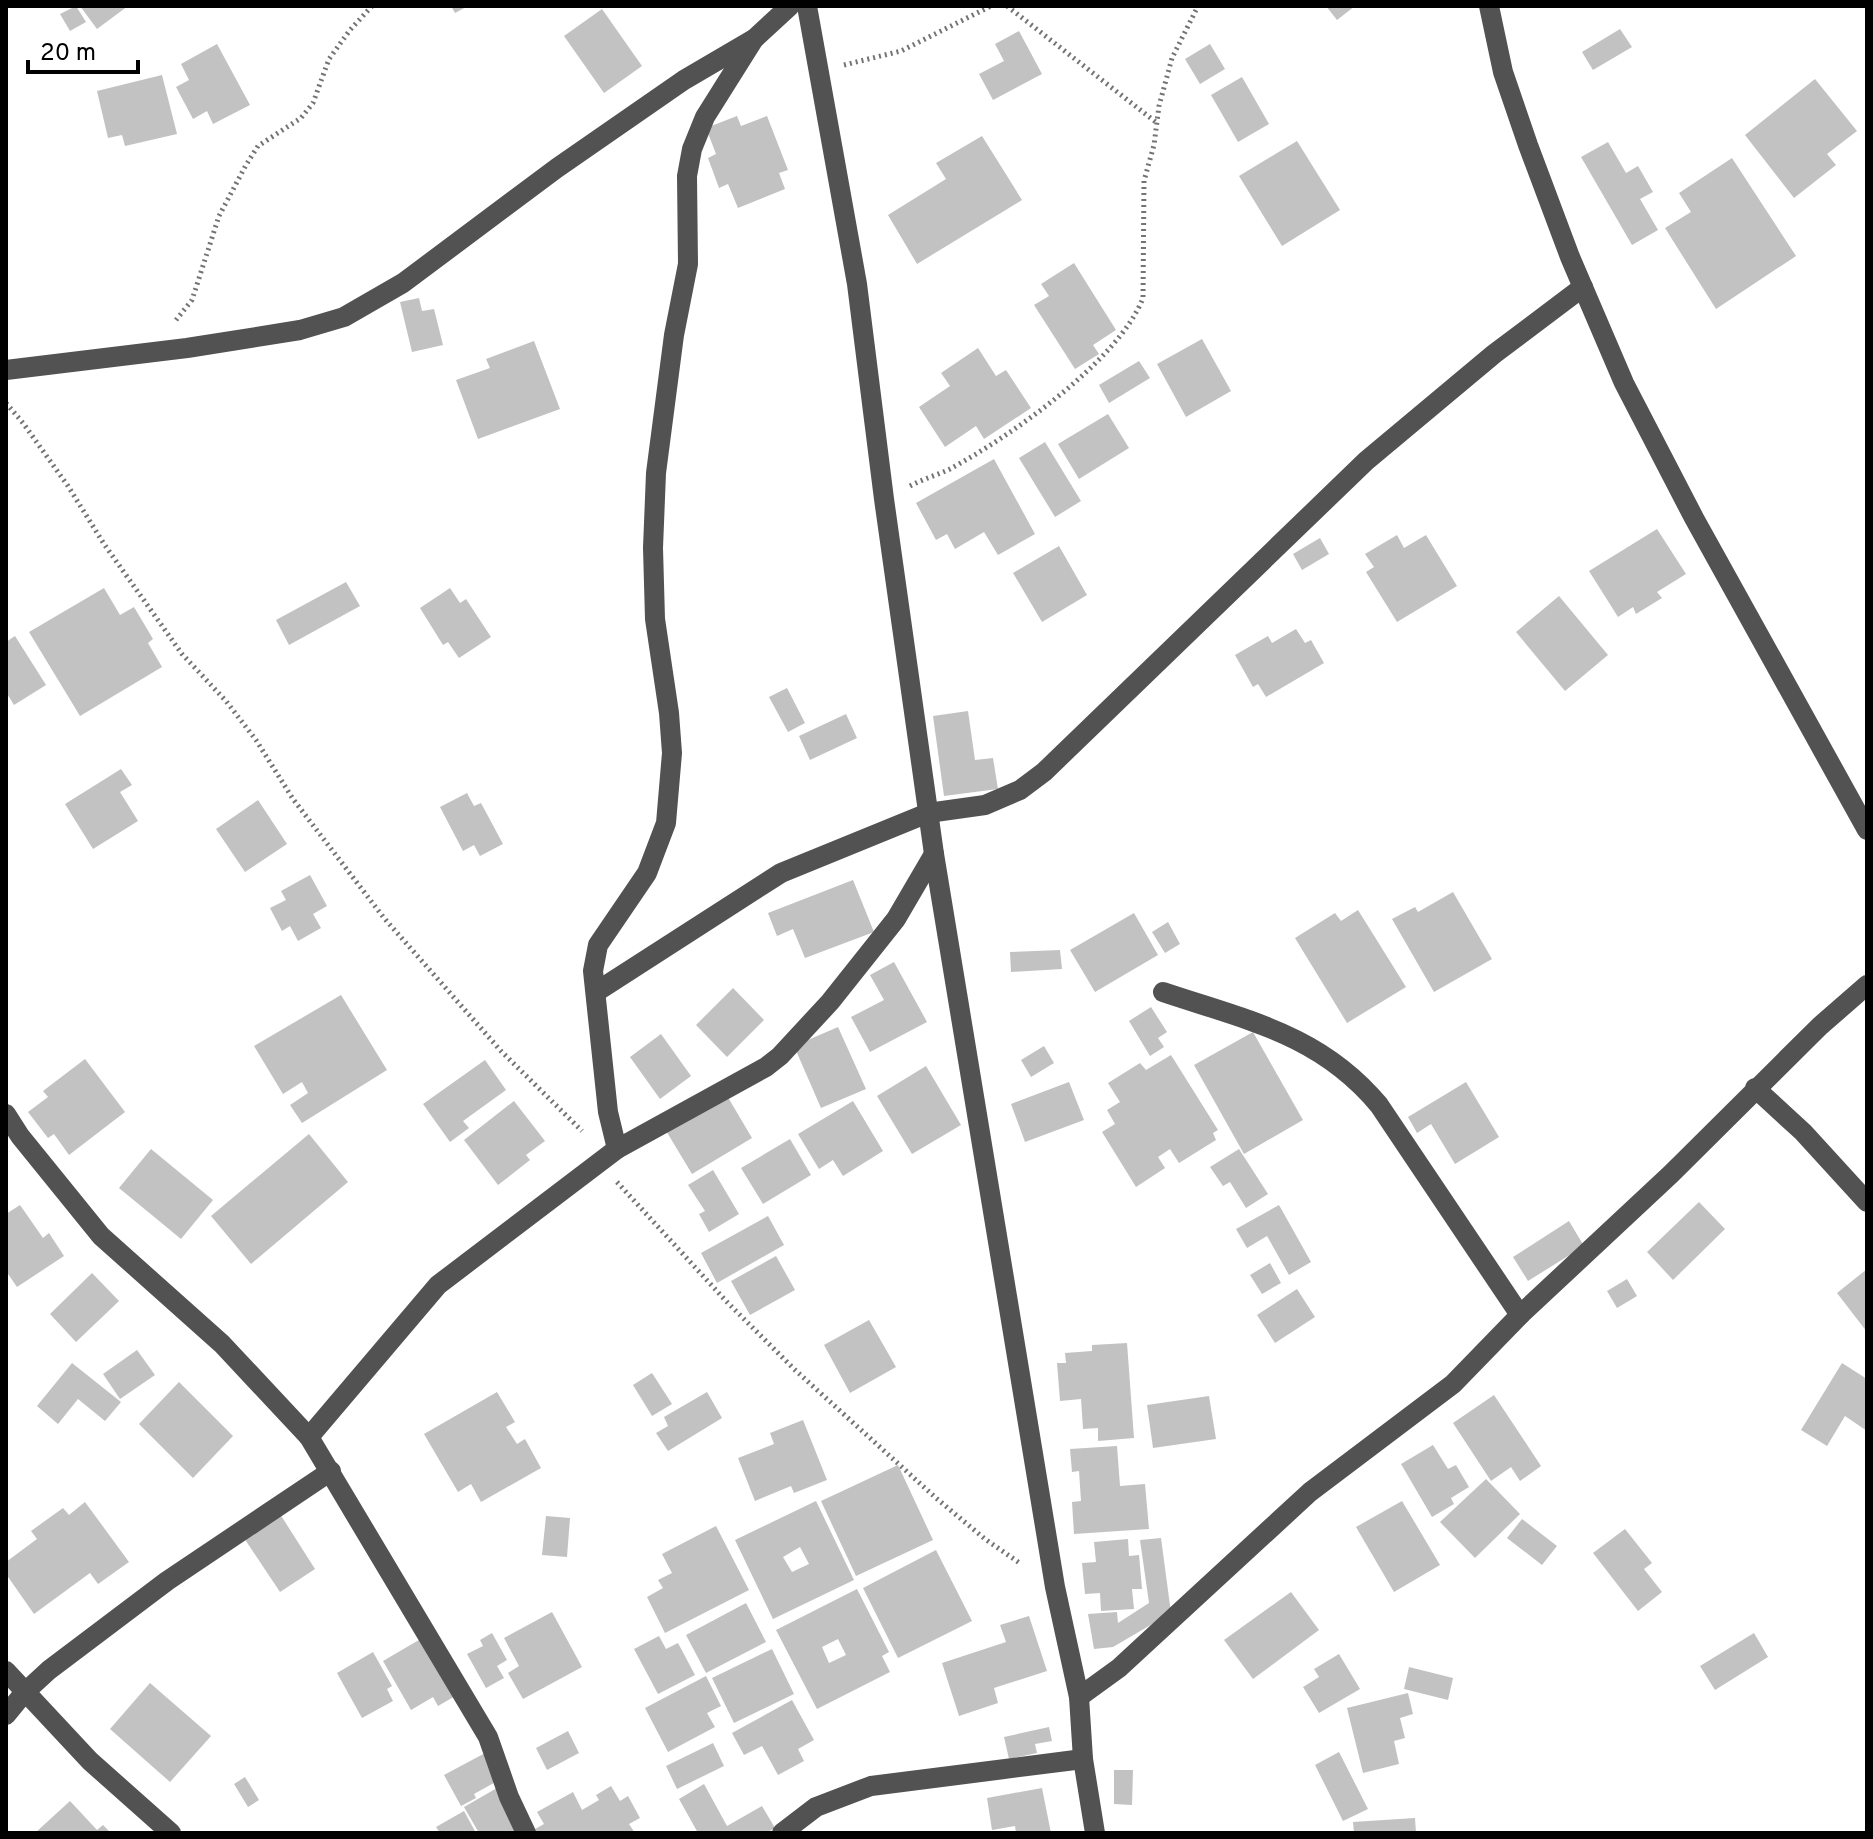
<svg xmlns="http://www.w3.org/2000/svg" width="1873" height="1839" font-family="Overpass,sans-serif">
	<style>
		.building { fill: #c2c2c2; fill-rule: evenodd }
		.lines { fill: none; stroke-linecap: round; stroke-linejoin: round }
		.path { stroke: #747474; stroke-width: 5; stroke-dasharray: 2 4; stroke-linecap: butt }
		.minor { stroke: #525252; stroke-width: 20 }
	</style>
	<rect width="100%" height="100%" fill="#fff"/>
	<!-- building -->
	<g class="building">
		<polygon points="76,6 86,22 70,31 60,14"/>
		<polygon points="80,6 128,6 97,29"/>
		<polygon points="451,6 468,6 455,13"/>
		<polygon points="1326,6 1355,6 1337,20"/>
		<polygon points="602,9 642,66 604,93 564,36"/>
		<polygon points="1620,29 1632,47 1593,70 1582,52"/>
		<polygon points="1019,31 1042,74 993,100 979,74 1004,61 995,44"/>
		<polygon points="217,44 250,105 213,124 207,111 193,119 176,87 189,80 181,64"/>
		<polygon points="1210,44 1225,69 1200,84 1185,59"/>
		<polygon points="162,75 177,134 125,146 122,135 108,138 97,91"/>
		<polygon points="1242,77 1269,124 1238,142 1211,95"/>
		<polygon points="1815,79 1857,131 1827,154 1836,165 1794,198 1745,135"/>
		<polygon points="737,116 741,126 767,116 788,170 779,173 785,189 738,208 728,184 719,188 708,158 716,154 706,128"/>
		<polygon points="982,136 1022,200 917,264 888,215 946,179 936,163"/>
		<polygon points="1297,141 1340,210 1282,246 1239,176"/>
		<polygon points="1608,142 1626,173 1638,166 1653,192 1640,199 1658,230 1632,245 1581,157"/>
		<polygon points="1732,158 1796,256 1716,309 1665,228 1691,212 1679,193"/>
		<polygon points="1074,263 1116,330 1093,345 1099,354 1075,369 1034,305 1049,296 1041,284"/>
		<polygon points="419,298 422,311 434,309 443,345 412,352 400,302"/>
		<polygon points="1202,339 1231,391 1186,417 1157,364"/>
		<polygon points="534,341 560,409 478,439 456,380 490,368 486,359"/>
		<polygon points="978,348 996,376 1006,370 1031,408 984,439 976,426 945,447 919,407 950,386 941,373"/>
		<polygon points="1139,361 1150,378 1109,403 1099,385"/>
		<polygon points="1108,414 1129,448 1079,479 1058,444"/>
		<polygon points="1045,442 1081,501 1055,517 1019,458"/>
		<polygon points="994,459 1035,534 998,555 984,532 955,549 947,534 936,540 916,503"/>
		<polygon points="1657,529 1686,574 1657,592 1662,598 1636,614 1633,607 1618,617 1589,571"/>
		<polygon points="1397,535 1404,548 1426,535 1457,586 1397,622 1366,572 1374,567 1365,554"/>
		<polygon points="1320,538 1329,554 1302,570 1293,554"/>
		<polygon points="1059,546 1087,595 1042,622 1013,573"/>
		<polygon points="346,582 360,606 289,645 276,620"/>
		<polygon points="104,588 120,615 134,607 153,639 148,643 162,667 80,716 29,632"/>
		<polygon points="450,588 460,603 466,599 491,637 459,658 448,642 443,645 420,608"/>
		<polygon points="1559,596 1608,655 1565,691 1516,632"/>
		<polygon points="1296,629 1305,643 1311,640 1324,663 1266,697 1258,684 1253,687 1235,655 1268,636 1272,643"/>
		<polygon points="15,636 46,685 14,705 6,692 6,642"/>
		<polygon points="787,688 805,723 788,732 769,697"/>
		<polygon points="968,711 975,760 993,758 998,789 944,796 933,716"/>
		<polygon points="846,714 857,738 810,760 799,736"/>
		<polygon points="121,769 132,785 120,792 138,821 93,849 65,804"/>
		<polygon points="467,793 474,806 481,803 503,844 480,856 474,845 463,851 440,807"/>
		<polygon points="258,800 287,844 245,872 216,829"/>
		<polygon points="310,875 327,906 313,914 321,928 298,941 290,926 282,931 270,908 286,900 281,891"/>
		<polygon points="853,880 874,932 805,958 793,929 777,936 768,913"/>
		<polygon points="1453,892 1492,959 1434,992 1392,919 1415,907 1418,912"/>
		<polygon points="1358,910 1406,987 1347,1023 1295,938 1335,913 1341,921"/>
		<polygon points="1134,913 1158,955 1095,992 1070,950"/>
		<polygon points="1168,922 1180,944 1165,953 1152,932"/>
		<polygon points="1060,950 1062,969 1011,972 1010,952"/>
		<polygon points="894,962 927,1022 870,1052 851,1017 884,1000 870,975"/>
		<polygon points="733,988 764,1020 727,1057 696,1025"/>
		<polygon points="341,995 387,1070 302,1123 290,1105 308,1093 302,1082 283,1094 254,1046"/>
		<polygon points="1151,1007 1167,1032 1158,1038 1164,1047 1150,1056 1129,1021"/>
		<polygon points="838,1027 866,1089 821,1108 794,1046"/>
		<polygon points="1253,1032 1303,1120 1244,1154 1194,1065"/>
		<polygon points="661,1034 691,1076 660,1099 630,1057"/>
		<polygon points="1044,1046 1054,1063 1031,1077 1021,1060"/>
		<polygon points="1171,1055 1218,1130 1213,1133 1216,1140 1179,1163 1170,1149 1158,1157 1165,1168 1136,1187 1102,1132 1115,1124 1107,1110 1120,1102 1108,1083 1140,1063 1146,1070"/>
		<polygon points="85,1059 125,1112 69,1155 54,1134 48,1138 28,1112 48,1097 43,1091"/>
		<polygon points="485,1060 506,1090 463,1121 469,1128 450,1142 423,1104"/>
		<polygon points="926,1066 961,1125 912,1154 877,1096"/>
		<polygon points="1069,1082 1084,1120 1025,1142 1011,1104"/>
		<polygon points="1466,1082 1499,1137 1455,1164 1431,1124 1417,1133 1408,1117"/>
		<polygon points="726,1094 752,1138 692,1174 665,1129"/>
		<polygon points="514,1101 545,1141 526,1155 530,1160 498,1185 464,1140"/>
		<polygon points="853,1101 883,1151 843,1176 833,1160 819,1169 798,1134"/>
		<polygon points="309,1134 348,1182 251,1264 211,1216"/>
		<polygon points="790,1139 811,1175 763,1204 741,1168"/>
		<polygon points="151,1149 213,1200 181,1239 119,1188"/>
		<polygon points="1239,1149 1268,1194 1246,1208 1230,1182 1223,1186 1210,1167"/>
		<polygon points="713,1170 739,1214 709,1232 699,1214 705,1211 688,1185"/>
		<polygon points="1699,1202 1725,1229 1673,1280 1647,1252"/>
		<polygon points="20,1205 43,1238 49,1233 64,1256 17,1287 6,1271 6,1214"/>
		<polygon points="1279,1205 1311,1262 1289,1275 1267,1236 1247,1248 1236,1229"/>
		<polygon points="768,1216 784,1245 717,1283 701,1253"/>
		<polygon points="1569,1221 1584,1246 1528,1281 1513,1257"/>
		<polygon points="776,1256 795,1290 750,1315 731,1281"/>
		<polygon points="1270,1263 1281,1283 1262,1294 1250,1275"/>
		<polygon points="1867,1269 1867,1332 1837,1293"/>
		<polygon points="92,1273 119,1301 76,1342 50,1314"/>
		<polygon points="1627,1279 1637,1296 1617,1308 1607,1291"/>
		<polygon points="1297,1289 1315,1317 1275,1343 1257,1315"/>
		<polygon points="869,1320 896,1367 850,1393 824,1345"/>
		<polygon points="1127,1343 1134,1438 1098,1441 1098,1428 1083,1429 1081,1399 1060,1401 1057,1363 1066,1363 1065,1353 1092,1351 1092,1345"/>
		<polygon points="137,1350 155,1375 120,1399 103,1374"/>
		<polygon points="72,1363 121,1402 105,1421 78,1399 58,1424 37,1406"/>
		<polygon points="1842,1363 1867,1379 1867,1431 1845,1416 1827,1446 1801,1430"/>
		<polygon points="652,1373 672,1404 652,1416 633,1385"/>
		<polygon points="179,1382 233,1436 193,1478 139,1424"/>
		<polygon points="497,1392 515,1422 506,1427 517,1444 525,1439 541,1468 481,1502 471,1484 458,1492 424,1434"/>
		<polygon points="707,1392 722,1418 668,1451 656,1433 668,1426 664,1417"/>
		<polygon points="1494,1395 1541,1466 1520,1481 1511,1467 1491,1481 1453,1423"/>
		<polygon points="1209,1396 1216,1439 1153,1448 1147,1405"/>
		<polygon points="803,1420 827,1480 794,1493 791,1486 755,1501 738,1458 774,1444 770,1433"/>
		<polygon points="1433,1445 1448,1469 1456,1465 1469,1487 1451,1498 1454,1504 1432,1517 1401,1464"/>
		<polygon points="1117,1446 1120,1486 1145,1484 1149,1529 1074,1534 1072,1502 1081,1501 1079,1471 1072,1472 1070,1449"/>
		<polygon points="898,1465 933,1540 856,1576 821,1501"/>
		<polygon points="1486,1479 1520,1514 1475,1558 1440,1522"/>
		<path d="M816,1501L854,1580L773,1619L735,1540ZM800,1547L809,1564L792,1572L783,1557Z"/>
		<polygon points="1402,1501 1440,1565 1394,1592 1356,1527"/>
		<polygon points="85,1502 129,1562 98,1584 90,1573 34,1614 6,1574 6,1562 37,1539 31,1531 63,1508 69,1515"/>
		<polygon points="280,1514 315,1569 280,1592 244,1538"/>
		<polygon points="546,1516 570,1518 567,1557 542,1555"/>
		<polygon points="1522,1519 1557,1546 1542,1565 1507,1538"/>
		<polygon points="716,1526 749,1590 665,1633 647,1597 663,1588 658,1580 672,1573 662,1554"/>
		<polygon points="1625,1529 1652,1563 1644,1569 1662,1592 1638,1611 1593,1553"/>
		<polygon points="1161,1538 1171,1613 1113,1647 1094,1649 1088,1614 1117,1612 1118,1623 1149,1603 1140,1540"/>
		<polygon points="1128,1539 1129,1556 1139,1555 1142,1589 1132,1589 1134,1609 1101,1611 1100,1593 1085,1594 1082,1563 1096,1562 1094,1542"/>
		<polygon points="936,1550 972,1621 898,1658 863,1588"/>
		<path d="M857,1589L889,1652L882,1656L890,1672L817,1709L776,1630ZM838,1639L846,1655L829,1663L822,1647Z"/>
		<polygon points="1291,1592 1319,1630 1253,1679 1224,1640"/>
		<polygon points="746,1603 766,1642 706,1673 686,1635"/>
		<polygon points="552,1612 582,1667 523,1699 508,1673 519,1666 504,1638"/>
		<polygon points="1029,1616 1047,1671 994,1688 998,1703 959,1716 942,1663 1006,1642 1000,1625"/>
		<polygon points="492,1633 507,1660 497,1666 504,1678 486,1688 467,1654 483,1646 480,1640"/>
		<polygon points="1754,1633 1768,1657 1715,1690 1700,1666"/>
		<polygon points="659,1636 666,1649 678,1643 695,1675 658,1694 634,1649"/>
		<polygon points="424,1637 457,1695 438,1706 433,1697 411,1710 383,1661"/>
		<polygon points="772,1649 794,1694 734,1723 712,1678"/>
		<polygon points="373,1652 392,1686 387,1689 393,1701 362,1718 337,1673"/>
		<polygon points="1339,1654 1360,1689 1319,1713 1303,1687 1319,1677 1314,1669"/>
		<polygon points="1409,1667 1453,1678 1448,1700 1404,1689"/>
		<polygon points="706,1676 721,1706 707,1713 715,1727 668,1752 645,1708"/>
		<polygon points="150,1683 211,1736 170,1782 110,1729"/>
		<polygon points="1408,1693 1413,1714 1400,1718 1405,1738 1394,1741 1399,1764 1363,1773 1347,1708"/>
		<polygon points="792,1700 814,1740 798,1749 804,1761 778,1775 762,1746 744,1755 732,1733"/>
		<polygon points="1049,1727 1052,1741 1035,1744 1037,1753 1009,1759 1004,1737"/>
		<polygon points="568,1731 579,1753 547,1770 536,1748"/>
		<polygon points="713,1743 724,1766 677,1789 666,1766"/>
		<polygon points="487,1752 501,1779 474,1794 476,1798 461,1806 444,1775"/>
		<polygon points="1339,1752 1368,1809 1343,1821 1315,1765"/>
		<polygon points="1114,1770 1133,1770 1132,1805 1114,1804"/>
		<polygon points="245,1777 259,1800 248,1807 234,1784"/>
		<polygon points="704,1784 727,1826 762,1806 775,1828 766,1833 698,1833 679,1799"/>
		<polygon points="611,1786 620,1801 628,1796 640,1818 629,1824 635,1833 528,1833 544,1824 537,1812 573,1792 582,1810 599,1800 596,1795"/>
		<polygon points="497,1788 517,1833 479,1833 464,1807"/>
		<polygon points="1042,1788 1051,1833 1016,1833 1015,1826 992,1830 987,1798"/>
		<polygon points="70,1801 97,1830 103,1825 111,1833 35,1833"/>
		<polygon points="464,1811 476,1833 440,1833 436,1827"/>
		<polygon points="1415,1818 1416,1833 1354,1833 1353,1822"/>
	</g>
	<g class="lines">
		<!-- path -->
		<g class="path">
			<polyline points="1007,6 1157,123"/>
			<polyline points="844,65 901,51 991,6"/>
			<polyline points="176,320 192,300 219,216 246,165 258,146 301,118 313,103 329,59 350,30 372,6"/>
			<polyline points="6,403 23,423 68,486 104,544 182,654 226,701 256,740 293,799 384,918 501,1051 582,1131"/>
			<path d="M910,486C923,479 937,475 950,469C1009,437 1118,362 1143,298L1144,181L1154,145L1159,106L1172,58L1198,6"/>
			<polyline points="617,1182 726,1301 794,1369 936,1498 985,1539 1021,1564"/>
		</g>
		<!-- minor -->
		<g class="minor">
			<polyline points="807,6 857,284 884,499 934,854 1055,1587 1079,1697 1083,1759 1095,1833"/>
			<polyline points="1489,6 1503,72 1528,145 1570,257 1624,383 1694,518 1867,830"/>
			<polyline points="6,370 187,348 300,330 344,317 403,283 557,168 684,80 754,39 790,6"/>
			<polyline points="596,992 781,873 928,813 985,805 1020,790 1044,772 1366,461 1494,354 1583,287"/>
			<path d="M1163,992C1246,1020 1320,1034 1379,1105L1520,1315"/>
			<polyline points="1755,1088 1803,1132 1867,1202"/>
			<polyline points="6,1114 20,1136 101,1236 222,1344 309,1437 488,1737 509,1797 526,1833"/>
			<polyline points="617,1149 608,1112 593,971 598,945 647,873 666,823 672,753 669,713 655,619 653,548 656,473 674,335 688,264 687,176 692,149 705,117 754,39"/>
			<polyline points="309,1437 438,1285 617,1149 766,1067 780,1056 830,1002 896,919 934,854"/>
			<polyline points="6,1671 90,1761 171,1833"/>
			<polyline points="1079,1697 1119,1668 1310,1492 1453,1384 1520,1315 1671,1174 1820,1026 1867,985"/>
			<polyline points="6,1715 24,1693 49,1670 167,1581 331,1471"/>
			<polyline points="782,1833 816,1807 871,1786 1083,1759"/>
		</g>
	</g>
	<!-- border -->
	<rect width="1873" height="1839" fill="none" stroke="#000000" stroke-width="16"/>
	<!-- scale -->
	<path d="M28 60v12h110v-12" fill="none" stroke="#000000" stroke-width="4"/>
	<text x="40" y="60" font-size="24" fill="#000000" stroke="#ffffff" stroke-width="6" paint-order="stroke">20 m</text>
</svg>
